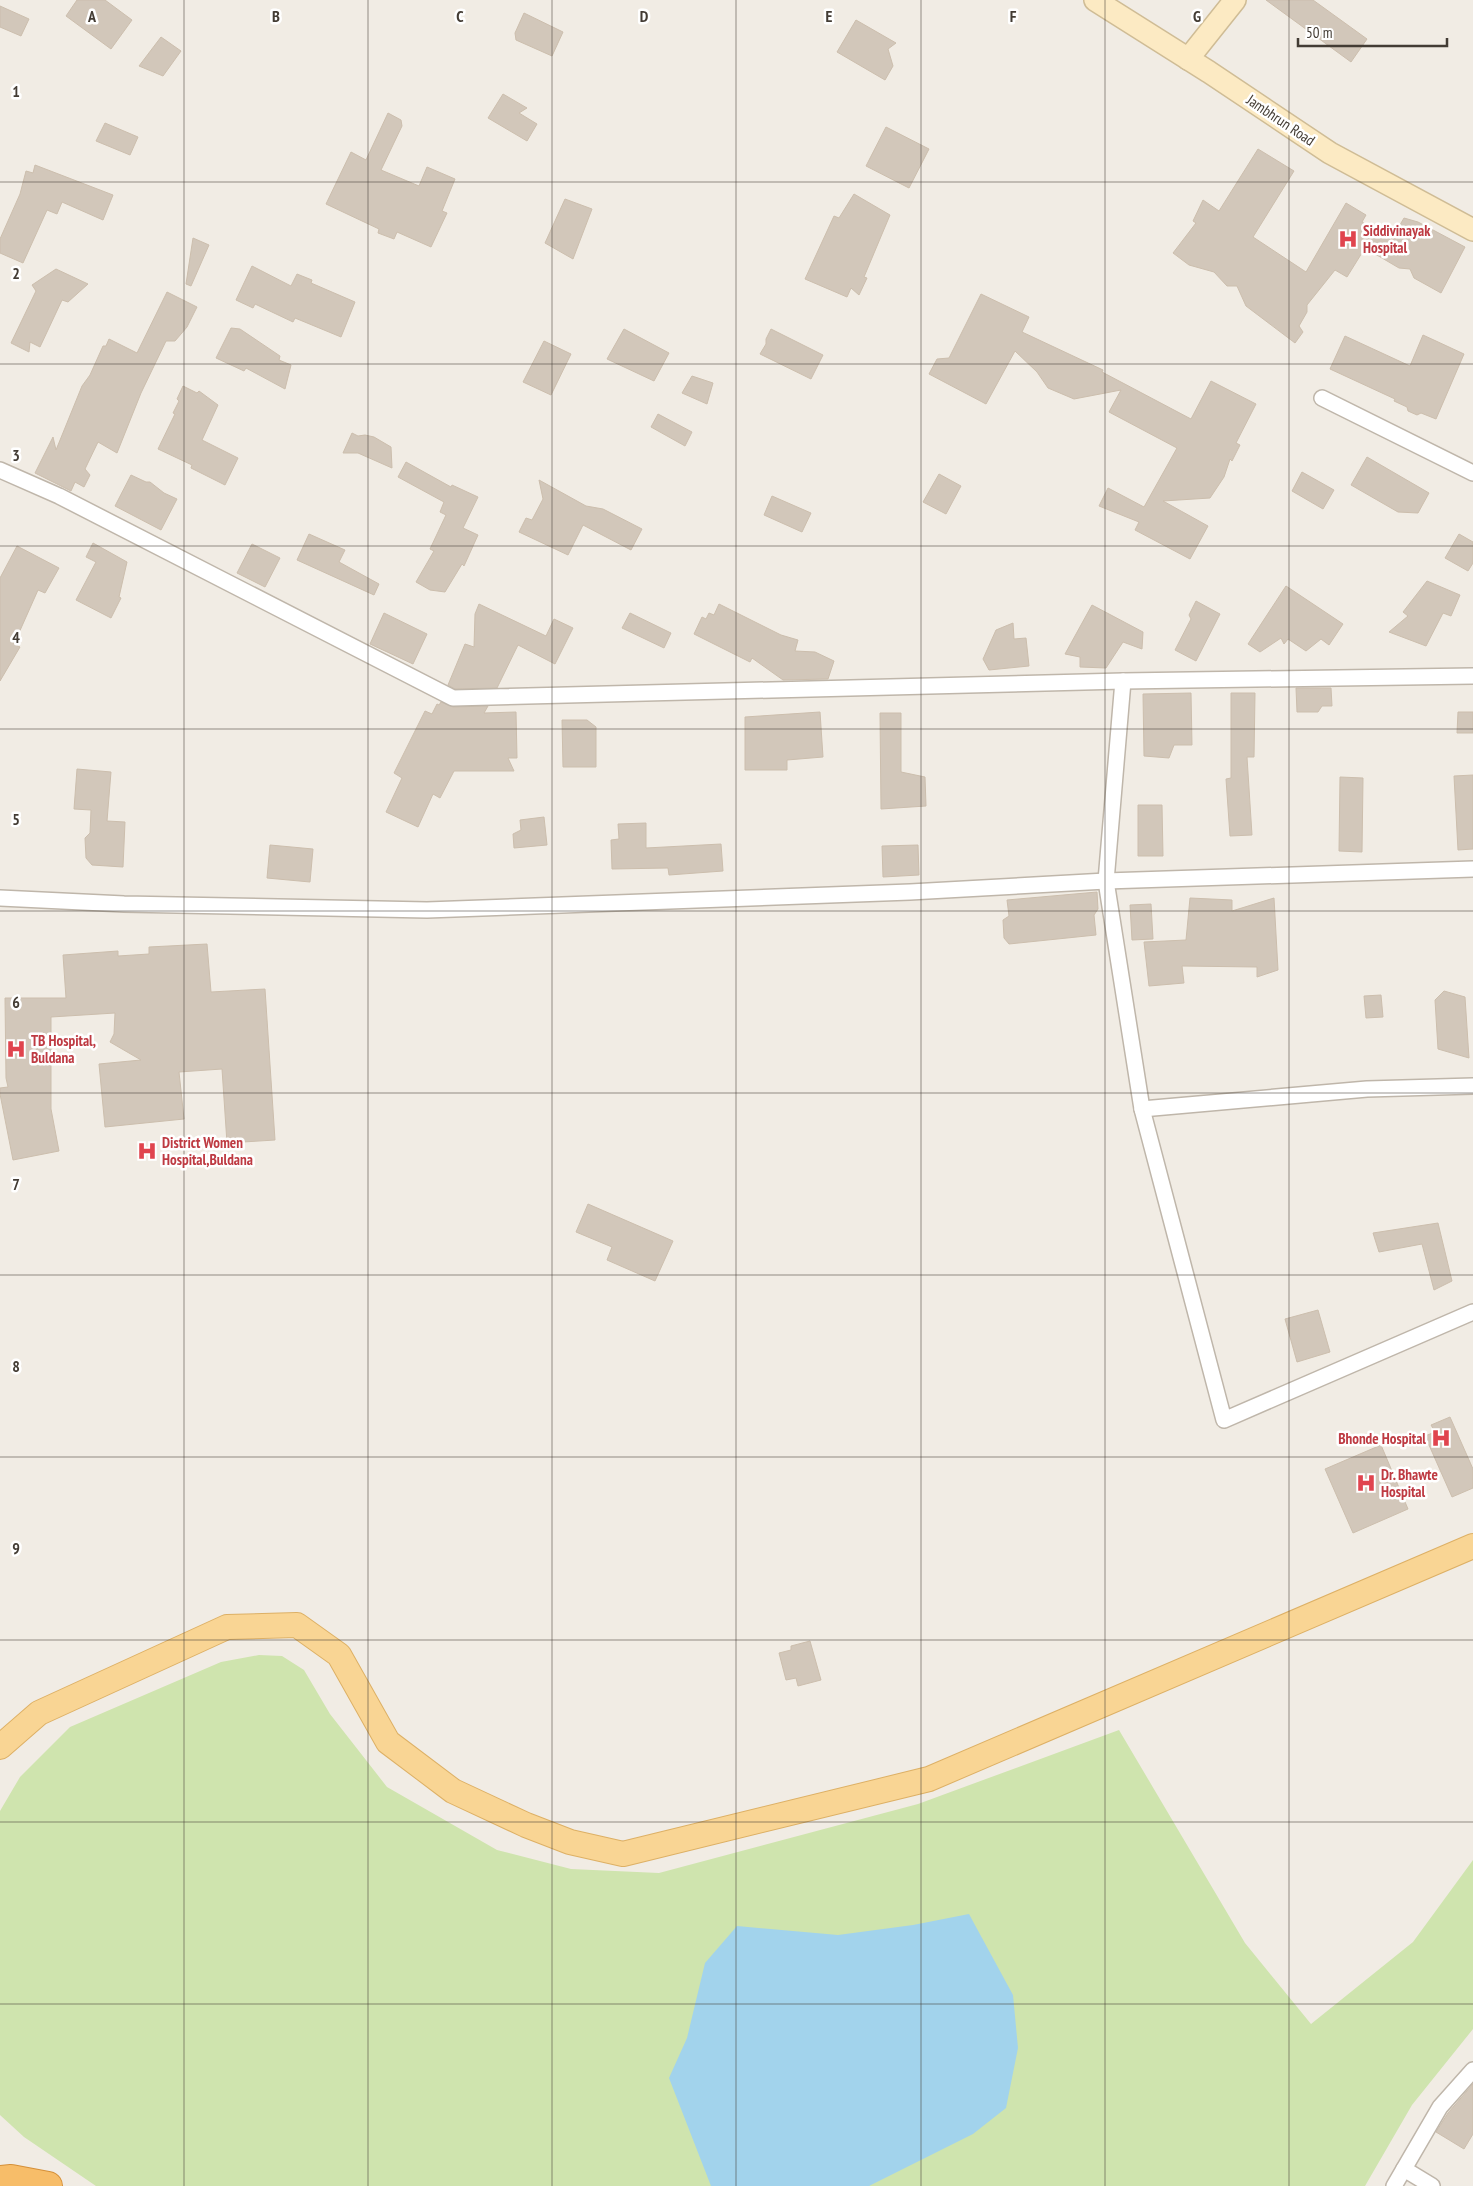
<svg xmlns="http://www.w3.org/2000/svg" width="1473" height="2186" font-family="'PT Sans Narrow',sans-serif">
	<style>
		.green { fill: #cfe4ae }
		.water { fill: #a2d3ec }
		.building { fill: #d2c7ba; stroke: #ccbead }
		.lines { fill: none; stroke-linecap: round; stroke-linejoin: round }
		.street-casing { stroke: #bfb6aa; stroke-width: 18 }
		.secondary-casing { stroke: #cfbc95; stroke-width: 24 }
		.primary-casing { stroke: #ddb065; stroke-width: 26 }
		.highway-casing { stroke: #d59039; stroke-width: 30 }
		.street { stroke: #fff; stroke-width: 15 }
		.secondary { stroke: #fceac3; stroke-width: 21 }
		.primary { stroke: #f9d594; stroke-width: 24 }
		.highway { stroke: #f7bd69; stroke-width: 28 }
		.grid { fill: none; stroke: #433c34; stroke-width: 1; stroke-opacity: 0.55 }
		.labels { text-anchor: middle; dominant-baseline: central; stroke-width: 5; stroke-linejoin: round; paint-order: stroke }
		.street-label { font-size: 15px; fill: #433c34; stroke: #fff }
		.health-label { font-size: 15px; font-weight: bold; fill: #be3a42; stroke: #fff; text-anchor: start }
		.grid-label { font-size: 16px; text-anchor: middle; font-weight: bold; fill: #433c34; stroke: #fff; stroke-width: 5; stroke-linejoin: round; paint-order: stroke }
	</style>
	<rect width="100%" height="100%" fill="#f1ece4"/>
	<!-- green -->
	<polygon class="green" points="259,1655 282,1656 304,1670 330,1714 387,1787 497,1850 571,1869 659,1873 918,1804 1119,1730 1245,1943 1311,2024 1413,1942 1473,1860 1473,2029 1412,2105 1365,2186 96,2186 24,2137 0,2115 0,1811 20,1777 70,1727 221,1662"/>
	<!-- water -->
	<polygon class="water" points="969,1914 1013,1995 1018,2048 1006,2108 973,2134 869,2186 711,2186 669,2078 687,2038 705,1963 737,1926 838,1935 913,1925"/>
	<!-- building -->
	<g class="building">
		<polygon points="77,0 105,0 132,20 111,49 66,16"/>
		<polygon points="1266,0 1313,0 1367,39 1351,62"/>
		<polygon points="0,6 29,19 21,36 0,27"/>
		<polygon points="524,13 563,32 552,56 516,40 515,33"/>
		<polygon points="856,20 896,43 888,49 893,66 885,80 837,52"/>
		<polygon points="161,37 181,51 163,76 139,66"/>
		<polygon points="503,94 527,108 519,113 537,124 527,141 488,118"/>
		<polygon points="388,113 401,120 402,126 381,170 419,186 427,167 455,179 442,211 447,213 431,247 397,232 394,239 378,233 379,229 326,204 351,152 366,160"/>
		<polygon points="105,123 138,137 130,155 96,141"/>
		<polygon points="886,127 929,149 909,188 866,166"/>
		<polygon points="1258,149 1294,171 1253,237 1306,272 1346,203 1366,215 1362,222 1391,240 1404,218 1418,222 1465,247 1441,293 1414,278 1410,269 1399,268 1365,248 1347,277 1335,270 1307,305 1307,312 1299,326 1303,332 1295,343 1246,306 1237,286 1227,286 1214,272 1189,265 1173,253 1196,223 1193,221 1203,200 1219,211"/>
		<polygon points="35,165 113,195 103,220 62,202 57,214 47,210 23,263 0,253 0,239 20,194 26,171 33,173"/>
		<polygon points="854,194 890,215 864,277 867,278 859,295 851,288 847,297 805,279 834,216 839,218"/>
		<polygon points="565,199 592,209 573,259 545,243"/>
		<polygon points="193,238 209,245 191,286 186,284"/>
		<polygon points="252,266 291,286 297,274 312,280 311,283 355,302 341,337 295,318 293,322 255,304 253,308 236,300"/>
		<polygon points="56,269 88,284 68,302 62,300 40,347 30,342 29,352 11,343 36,291 32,285"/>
		<polygon points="167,292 197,307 187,327 175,341 166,341 141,393 117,453 98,442 85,469 90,475 84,487 75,482 71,491 35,473 53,437 56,450 82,386 90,375 103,346 106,346 109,339 137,353"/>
		<polygon points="981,294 1029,317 1022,332 1103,370 1102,372 1191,419 1211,381 1256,404 1236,443 1240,445 1232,461 1230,459 1224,477 1210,498 1163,501 1208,526 1190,559 1135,530 1139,522 1099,506 1108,488 1144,507 1177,448 1109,412 1121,390 1074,399 1048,388 1037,372 1015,351 986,404 929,374 937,359 949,358"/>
		<polygon points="231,328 240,329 280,356 279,360 291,365 285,389 246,368 244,371 216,358"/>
		<polygon points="624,329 669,353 654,381 607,359"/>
		<polygon points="771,329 823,355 811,379 760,354 766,344 766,339"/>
		<polygon points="1423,335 1464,354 1436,419 1421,413 1417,415 1408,411 1407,407 1394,401 1395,399 1330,369 1345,336 1410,366"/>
		<polygon points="544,341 571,354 551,395 523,382"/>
		<polygon points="692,376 713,383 707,404 682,393"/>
		<polygon points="183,386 197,393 199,391 218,405 202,440 238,458 225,485 191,468 192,465 158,449 175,414 173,413 179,401 177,399"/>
		<polygon points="658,414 692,432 685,446 651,427"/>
		<polygon points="352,433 358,436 365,435 374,437 391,447 392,468 358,453 343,453"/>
		<polygon points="1367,457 1429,493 1418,513 1398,512 1351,485"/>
		<polygon points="406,462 451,487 452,485 478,497 463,528 478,535 464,566 462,564 445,592 430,590 416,582 434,551 430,549 446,515 440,512 444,502 398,477"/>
		<polygon points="1302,472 1334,490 1323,509 1292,491"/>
		<polygon points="939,474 961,486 946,514 923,502"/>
		<polygon points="131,475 146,482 150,482 164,493 177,499 161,530 115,506"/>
		<polygon points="539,480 586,506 603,509 642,529 631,550 583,525 568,555 519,532 526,518 532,520 543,499"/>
		<polygon points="772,496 811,513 802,532 764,515"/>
		<polygon points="309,534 345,550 339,562 379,584 374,595 297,560"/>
		<polygon points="1459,534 1473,542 1473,563 1468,571 1445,558"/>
		<polygon points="93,543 127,562 119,597 121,598 111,618 76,600 96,562 86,557"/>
		<polygon points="252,544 280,558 265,587 237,573"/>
		<polygon points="17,546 59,568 45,593 38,590 14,644 20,647 0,681 0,578"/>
		<polygon points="1427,581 1460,595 1451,616 1443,613 1426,646 1389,632 1408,616 1403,612"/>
		<polygon points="1286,586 1343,624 1329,645 1321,639 1306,651 1288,639 1284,644 1281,638 1260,652 1248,644"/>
		<polygon points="1196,601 1220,614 1196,661 1175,650 1191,619 1189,615"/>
		<polygon points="479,604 546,636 554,619 573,628 555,664 518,645 497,688 455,689 448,685 465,644 474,647 475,614"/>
		<polygon points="719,604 781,635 798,640 795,651 815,652 834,661 828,679 783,680 752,658 750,662 694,634 702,617 706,619 709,613 714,615"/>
		<polygon points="1092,605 1143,632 1142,649 1123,642 1106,668 1080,667 1080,657 1065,654"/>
		<polygon points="384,613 427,634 413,664 370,644"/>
		<polygon points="630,613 671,633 664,648 622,628"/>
		<polygon points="1013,623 1014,639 1026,638 1029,666 989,670 983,659 996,630"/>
		<polygon points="1296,688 1331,688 1332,706 1322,706 1318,712 1297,712"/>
		<polygon points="1191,693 1192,745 1174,745 1169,758 1144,756 1143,694"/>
		<polygon points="1231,693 1255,693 1254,757 1247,757 1252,835 1230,836 1226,779 1231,778"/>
		<polygon points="441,702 453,707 488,706 484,713 516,712 517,758 508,758 514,771 454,771 440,798 433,794 418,827 386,812 402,778 394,773 425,711 432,714 437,704 439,705"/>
		<polygon points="820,712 823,757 787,760 787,770 745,770 745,717"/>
		<polygon points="1458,712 1473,712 1473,733 1457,733"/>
		<polygon points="880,713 901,713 901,772 925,777 926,806 881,809"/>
		<polygon points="562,720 587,720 596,727 596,767 563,767"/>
		<polygon points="77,769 111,772 107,821 125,822 123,867 92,865 86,858 85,838 90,833 91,810 74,809"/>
		<polygon points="1473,775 1473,849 1458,850 1454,776"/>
		<polygon points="1340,777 1363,778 1362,852 1339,851"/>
		<polygon points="1138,805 1162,805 1163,856 1138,856"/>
		<polygon points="544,817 547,845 514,848 513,834 521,830 520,820"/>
		<polygon points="646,823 646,848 721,844 723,871 669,875 668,868 612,869 611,840 619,839 618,824"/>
		<polygon points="270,845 313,849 310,882 267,878"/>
		<polygon points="918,845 919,875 883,877 882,846"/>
		<polygon points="1097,892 1098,909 1094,915 1096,935 1009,944 1004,938 1003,920 1009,916 1007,900"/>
		<polygon points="1190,898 1232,900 1232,911 1274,898 1278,970 1257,977 1257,967 1182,966 1184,983 1149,986 1144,942 1186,940"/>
		<polygon points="1151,904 1153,939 1132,940 1130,905"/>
		<polygon points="207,944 211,992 265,989 275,1140 227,1143 222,1069 179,1072 184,1119 105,1127 99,1064 141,1060 110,1042 114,1034 115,1013 51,1017 51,1109 59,1151 13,1160 0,1094 0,1088 8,1087 6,1078 5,998 66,998 63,955 118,951 118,956 149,954 149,947"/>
		<polygon points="1444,991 1465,997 1469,1058 1438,1049 1435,1000"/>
		<polygon points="1381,995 1383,1017 1366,1018 1364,996"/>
		<polygon points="588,1204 673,1241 655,1281 607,1260 612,1247 576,1232"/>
		<polygon points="1438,1223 1452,1281 1434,1290 1422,1244 1379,1252 1373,1233"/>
		<polygon points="1318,1310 1330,1352 1297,1362 1285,1319"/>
		<polygon points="1450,1417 1473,1469 1473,1488 1452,1497 1425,1436 1435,1432 1431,1425"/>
		<polygon points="1381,1445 1408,1509 1353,1533 1325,1469"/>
		<polygon points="810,1641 821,1680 798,1686 796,1678 786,1680 779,1653 791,1650 791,1646"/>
		<polygon points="1473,2084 1473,2134 1464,2149 1436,2132 1448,2113"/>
	</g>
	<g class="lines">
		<defs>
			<g id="street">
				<polyline points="1322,398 1473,473"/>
				<polyline points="0,470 59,496 453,698 1123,681 1473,676"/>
				<polyline points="1123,681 1106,881 1142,1109 1224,1420 1473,1312"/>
				<polyline points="0,898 124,904 427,910 910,892 1106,881 1473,869"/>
				<polyline points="1142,1109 1367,1089 1473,1086"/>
				<polyline points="1404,2169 1432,2186"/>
				<polyline points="1394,2186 1440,2107 1473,2070"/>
			</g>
			<g id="secondary">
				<polyline points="1095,0 1209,72 1330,153 1473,230"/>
				<polyline points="1188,59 1235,0"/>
			</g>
			<polyline id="primary" points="0,1747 39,1713 227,1627 297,1625 339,1655 388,1742 453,1791 526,1825 570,1842 623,1854 929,1779 1473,1546"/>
			<polyline id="highway" points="0,2180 11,2179 48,2186"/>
		</defs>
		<!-- street casing -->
		<use href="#street" class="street-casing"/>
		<!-- secondary casing -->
		<use href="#secondary" class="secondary-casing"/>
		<!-- primary casing -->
		<use href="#primary" class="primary-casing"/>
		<!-- highway casing -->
		<use href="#highway" class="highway-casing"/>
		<!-- street -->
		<use href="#street" class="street"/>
		<!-- secondary -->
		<use href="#secondary" class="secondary"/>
		<!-- primary -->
		<use href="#primary" class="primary"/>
		<!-- highway -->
		<use href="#highway" class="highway"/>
	</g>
	<!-- grid -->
	<path class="grid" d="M184,0V2186M368,0V2186M552,0V2186M736,0V2186M921,0V2186M1105,0V2186M1289,0V2186M0,182H1473M0,364H1473M0,546H1473M0,729H1473M0,911H1473M0,1093H1473M0,1275H1473M0,1457H1473M0,1640H1473M0,1822H1473M0,2004H1473"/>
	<!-- icons -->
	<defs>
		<symbol id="hospital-bare" viewBox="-9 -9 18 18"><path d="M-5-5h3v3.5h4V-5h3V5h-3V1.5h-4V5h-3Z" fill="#e0444e" stroke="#fff" stroke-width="2.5" paint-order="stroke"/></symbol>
	</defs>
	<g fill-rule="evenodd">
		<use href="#hospital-bare" x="1334" y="225" width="28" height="28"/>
		<use href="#hospital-bare" x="2" y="1035" width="28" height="28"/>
		<use href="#hospital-bare" x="133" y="1137" width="28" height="28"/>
		<use href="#hospital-bare" x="1427" y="1424" width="28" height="28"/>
		<use href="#hospital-bare" x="1352" y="1469" width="28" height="28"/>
	</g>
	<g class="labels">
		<!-- street labels -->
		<g class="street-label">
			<text transform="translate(1281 120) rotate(34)">Jambhrun Road</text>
		</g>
		<!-- health labels -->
		<g class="health-label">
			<text x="1363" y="230">Siddivinayak<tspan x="1363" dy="17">Hospital</tspan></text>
			<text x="31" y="1040">TB Hospital,<tspan x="31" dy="17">Buldana</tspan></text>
			<text x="162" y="1142">District Women<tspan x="162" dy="17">Hospital,Buldana</tspan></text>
			<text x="1426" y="1438" text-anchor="end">Bhonde Hospital</text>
			<text x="1381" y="1474">Dr. Bhawte<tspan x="1381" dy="17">Hospital</tspan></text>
		</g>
	</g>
	<g class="grid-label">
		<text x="92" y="22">A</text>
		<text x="276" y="22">B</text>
		<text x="460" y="22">C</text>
		<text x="644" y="22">D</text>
		<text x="829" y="22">E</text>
		<text x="1013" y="22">F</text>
		<text x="1197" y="22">G</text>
		<text x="16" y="97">1</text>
		<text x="16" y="279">2</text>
		<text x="16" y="461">3</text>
		<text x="16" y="643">4</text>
		<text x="16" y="825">5</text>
		<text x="16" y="1008">6</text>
		<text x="16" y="1190">7</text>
		<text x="16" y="1372">8</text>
		<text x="16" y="1554">9</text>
	</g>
	<!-- scale -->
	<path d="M1298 38v8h149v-8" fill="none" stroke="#433c34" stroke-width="2.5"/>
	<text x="1306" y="38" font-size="15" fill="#433c34" stroke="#ffffff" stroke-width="4" paint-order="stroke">50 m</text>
</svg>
